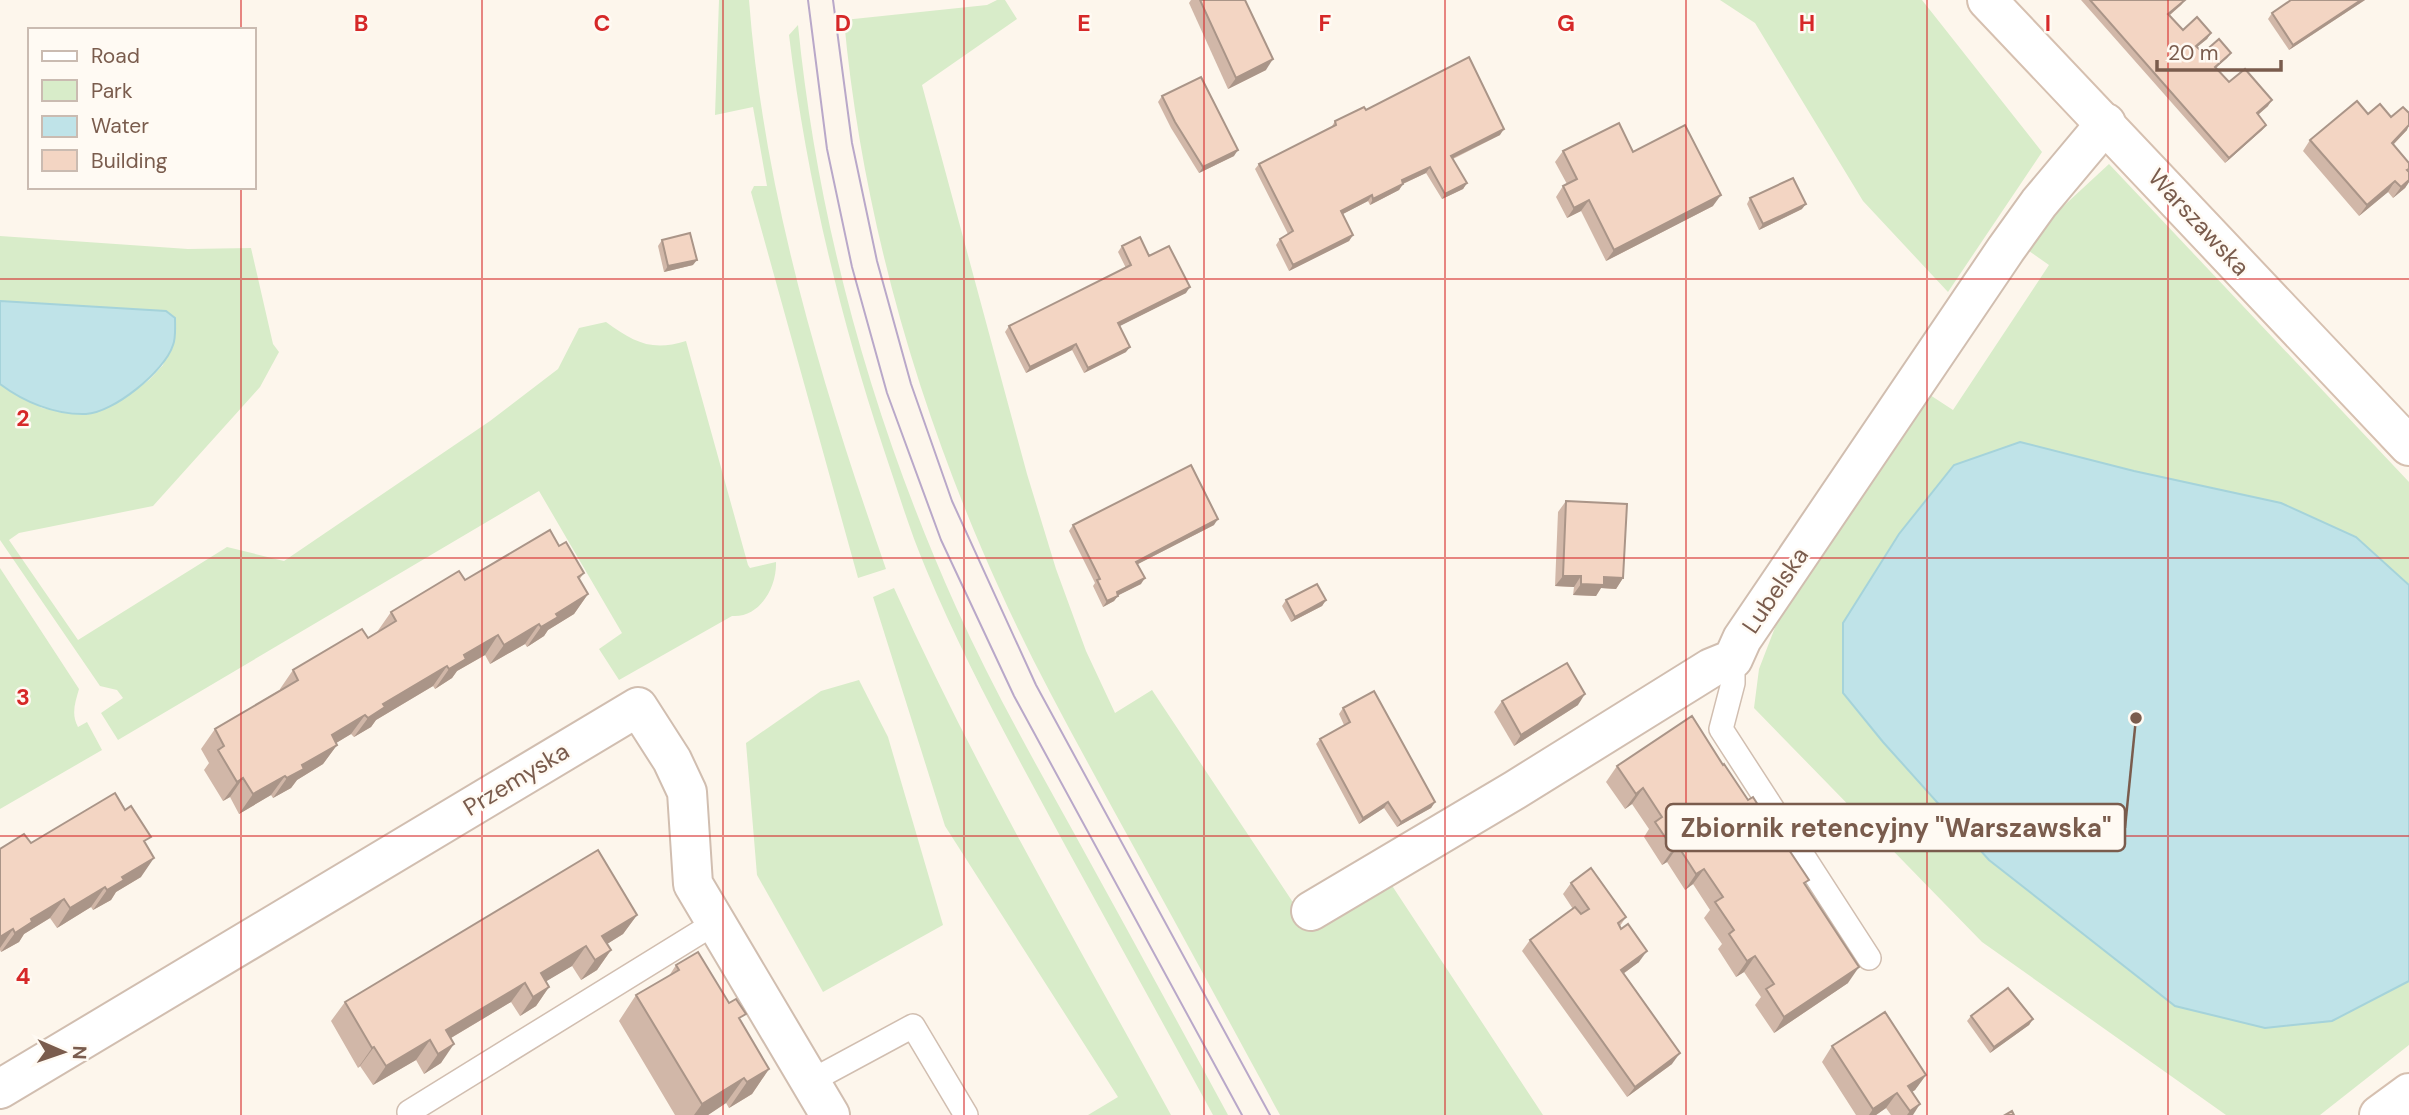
<svg xmlns="http://www.w3.org/2000/svg" width="2409" height="1115" font-family="'DM Sans',sans-serif">
	<style>
		.green { fill: #d8ecc9 }
		.water { fill: #bfe3e8; stroke: #a5d3da; stroke-width: 2 }
		.lines { fill: none; stroke-linecap: round; stroke-linejoin: round }
		.lane-casing { stroke: #d1beb0; stroke-width: 26 }
		.street-casing { stroke: #d1beb0; stroke-width: 42 }
		.secondary-casing { stroke: #d6c0b0; stroke-width: 42 }
		.lane { stroke: #fff; stroke-width: 23 }
		.street { stroke: #fff; stroke-width: 38 }
		.secondary { stroke: #fff; stroke-width: 38 }
		.tram { stroke: #b9a8c9; stroke-width: 2 }
		.wall { fill: #d1b7a8 }
		.shaded-wall { fill: #aa9588 }
		.building { fill: #f3d5c3; stroke: #aa9588; stroke-width: 2 }
		.grid { fill: none; stroke: #d62828; stroke-width: 2; stroke-opacity: 0.55 }
		.labels { text-anchor: middle; dominant-baseline: central; stroke-width: 5; stroke-linejoin: round; paint-order: stroke }
		.street-label { font-size: 24px; fill: #7a5c4d; stroke: #fffaf3 }
		.grid-label { font-size: 23px; text-anchor: middle; font-weight: bold; fill: #d62828; stroke: #fffaf3; stroke-width: 5; stroke-linejoin: round; paint-order: stroke }
		.leader { fill: none; stroke: #7a5c4d; stroke-width: 2.5 }
		.callout-dot { fill: #7a5c4d; stroke: #fffaf3; stroke-width: 2.5 }
		.callout { fill: #fffaf3; stroke: #7a5c4d; stroke-width: 2.5 }
		.callout-label { font-size: 26px; text-anchor: middle; font-weight: bold; fill: #7a5c4d }
	</style>
	<rect width="100%" height="100%" fill="#fdf6ec"/>
	<!-- green -->
	<g class="green">
		<path d="M719,0H749C764,196 822,385 886,569L858,578L751,192L754,186H767L753,107L715,115Z"/>
		<path d="M997,0H1005L1017,19L922,85L1027,474L1056,569L1086,651L1115,713L1152,690L1304,919L1387,878L1543,1115H1280C1225,1014 1170,912 1114,811C1074,737 1033,664 999,588C918,410 862,215 844,20L987,5Z"/>
		<polygon points="1720,0 1922,0 2042,152 1948,292 1863,201 1755,23"/>
		<path d="M798,25C818,226 873,422 956,607C991,685 1033,759 1074,833C1126,927 1177,1021 1228,1115H1213C1164,1025 1115,936 1066,847C1017,756 966,665 926,569C909,529 897,488 883,447C839,313 806,176 789,35Z"/>
		<polygon points="2109,164 2409,482 2409,1045 2320,1115 2226,1115 1982,942 1754,708 1759,669 1781,612 1930,395 1953,410 2049,265 2029,251 2056,213"/>
		<path d="M0,236L188,249L251,248L273,344L279,352L260,387L153,506L19,533L9,540L78,640L227,547L284,561L490,421L558,369L579,328L606,322C634,342 651,352 686,341L748,565L750,568L776,562C777,587 760,618 732,616L619,680L599,649L622,633L539,491L118,740L101,713L123,698L117,690L100,686L0,540V384L42,408L88,414L128,395L149,380L163,365L175,318L166,311L0,301Z"/>
		<path d="M0,568L79,689C75,703 71,714 78,727L87,722L102,750L0,809Z"/>
		<path d="M894,588C975,769 1076,941 1171,1115H1088L1118,1097L945,826L873,597Z"/>
		<polygon points="859,680 888,737 943,925 823,992 757,875 746,743 821,691"/>
	</g>
	<!-- water -->
	<g class="water">
		<path d="M0,301L166,311L175,318C175,327 176,338 173,345C165,371 113,413 86,414C55,415 24,402 0,384Z"/>
		<polygon points="2020,442 2134,471 2281,503 2356,537 2409,585 2409,981 2332,1021 2265,1028 2175,1006 1989,860 1883,742 1843,693 1843,623 1899,534 1954,465"/>
	</g>
	<g class="lines">
		<defs>
			<g id="lane">
				<polyline points="1733,659 1733,683 1721,729 1869,958"/>
				<polyline points="811,1081 913,1026 966,1115"/>
				<polyline points="409,1112 715,923"/>
			</g>
			<g id="street">
				<polyline points="1311,911 1515,790 1711,668 1733,659 1742,639 2006,249 2039,203 2106,123"/>
				<polyline points="0,1089 638,707 672,760 687,792 693,884 830,1115"/>
			</g>
			<g id="secondary">
				<polyline points="1987,0 2409,446"/>
				<polyline points="2379,1115 2409,1093"/>
			</g>
		</defs>
		<!-- lane casing -->
		<use href="#lane" class="lane-casing"/>
		<!-- street casing -->
		<use href="#street" class="street-casing"/>
		<!-- secondary casing -->
		<use href="#secondary" class="secondary-casing"/>
		<!-- lane -->
		<use href="#lane" class="lane"/>
		<!-- street -->
		<use href="#street" class="street"/>
		<!-- secondary -->
		<use href="#secondary" class="secondary"/>
		<!-- tram -->
		<g class="tram">
			<polyline points="808,0 827,149 852,267 887,393 941,540 1014,696 1242,1115"/>
			<polyline points="833,0 852,143 877,261 911,384 952,501 1036,685 1270,1115"/>
		</g>
	</g>
	<!-- wall -->
	<g class="wall">
		<polygon points="1191,0 1245,0 1266,70 1228,89 1189,3"/>
		<polygon points="2081,0 2185,0 2181,5 2170,15 2183,30 2211,33 2207,39 2197,47 2203,53 2231,53 2227,58 2216,68 2229,82 2268,106 2258,115 2266,125 2262,130 2225,163"/>
		<polygon points="2365,0 2289,50 2268,19 2272,13"/>
		<polygon points="1162,96 1234,156 1199,173 1171,128 1158,102"/>
		<polygon points="1366,110 1500,135 1453,159 1467,183 1463,189 1442,199 1426,173 1403,184 1399,190 1370,205 1368,201 1343,214 1353,235 1349,241 1289,271 1276,245 1280,239 1288,234 1255,169 1259,164 1331,128 1335,121"/>
		<polygon points="2391,117 2407,130 2393,145 2409,172 2409,182 2405,188 2393,198 2388,192 2359,216 2303,151 2310,140"/>
		<polygon points="1563,151 1633,152 1713,206 1606,261 1581,211 1567,218 1556,197 1563,186 1567,184 1555,162"/>
		<polygon points="1750,198 1802,209 1759,230 1747,204"/>
		<polygon points="662,240 693,265 664,272 658,246"/>
		<polygon points="1122,246 1149,256 1186,293 1119,326 1126,352 1084,373 1072,350 1026,373 1005,332 1009,326 1126,268 1118,252"/>
		<polygon points="1566,501 1623,578 1616,589 1601,588 1596,596 1573,595 1574,587 1555,586 1558,512"/>
		<polygon points="1073,525 1214,525 1138,564 1141,584 1118,595 1114,601 1103,607 1093,586 1095,583 1069,531"/>
		<polygon points="559,546 584,573 579,580 588,594 574,614 548,630 544,636 527,647 525,644 490,664 485,655 457,671 452,678 435,689 433,686 376,720 371,727 354,737 351,734 336,743 337,745 323,764 297,780 291,788 273,798 271,795 239,814 230,797 223,801 204,770 209,763 201,749 215,729 280,690 280,689 293,670 368,638 377,632 391,612 465,580"/>
		<polygon points="1286,600 1326,600 1322,606 1291,622 1282,606"/>
		<polygon points="1502,701 1578,705 1514,746 1494,712"/>
		<polygon points="1343,708 1435,802 1431,808 1397,827 1384,808 1359,824 1316,744 1320,739 1344,725 1339,714"/>
		<polygon points="1723,765 1805,885 1848,983 1774,1033 1755,1005 1761,997 1744,972 1736,977 1718,949 1722,944 1704,918 1710,910 1693,884 1685,890 1667,862 1662,865 1644,837 1649,829 1632,804 1625,809 1606,782 1617,766"/>
		<polygon points="31,843 146,844 141,877 116,892 111,900 93,910 91,907 57,928 50,918 24,934 19,942 1,952 0,950 0,849"/>
		<polygon points="1571,883 1626,917 1620,926 1639,962 1623,974 1672,1064 1627,1097 1522,951 1530,940 1573,909 1563,894"/>
		<polygon points="637,915 623,934 607,944 611,950 597,970 581,980 572,966 546,981 549,987 536,1006 520,1016 511,1002 451,1038 441,1063 424,1074 416,1060 373,1085 360,1066 358,1068 331,1021 345,1002"/>
		<polygon points="676,965 741,1022 769,1069 752,1094 729,1108 726,1103 708,1115 675,1115 619,1021 636,995 669,976"/>
		<polygon points="1971,1016 2033,1019 2029,1025 1990,1053 1967,1021"/>
		<polygon points="1832,1046 1926,1075 1915,1090 1912,1092 1913,1115 1891,1115 1886,1108 1876,1115 1856,1115 1822,1062"/>
	</g>
	<!-- shaded-wall -->
	<g class="shaded-wall">
		<polygon points="2185,0 2181,5 2165,19 2168,14"/>
		<polygon points="2361,0 2365,0 2289,50 2293,45"/>
		<polygon points="2211,33 2207,39 2192,51 2196,46"/>
		<polygon points="2231,53 2227,58 2211,72 2215,67"/>
		<polygon points="1273,59 1266,70 1228,89 1236,78"/>
		<polygon points="2272,100 2268,106 2253,119 2257,113"/>
		<polygon points="2266,125 2262,130 2225,163 2229,158"/>
		<polygon points="2409,125 2407,130 2384,154 2392,143"/>
		<polygon points="1504,129 1500,135 1447,161 1451,156"/>
		<polygon points="1238,150 1234,156 1199,173 1203,167"/>
		<polygon points="1430,167 1426,173 1398,186 1402,180"/>
		<polygon points="2409,180 2409,182 2405,188 2393,198 2401,187"/>
		<polygon points="2395,181 2388,192 2359,216 2367,205"/>
		<polygon points="1467,183 1463,189 1442,199 1445,194"/>
		<polygon points="1403,184 1399,190 1370,205 1373,199"/>
		<polygon points="1372,195 1368,201 1337,217 1341,211"/>
		<polygon points="1721,195 1713,206 1606,261 1614,250"/>
		<polygon points="1589,200 1581,211 1567,218 1574,208"/>
		<polygon points="1806,204 1802,209 1759,230 1763,224"/>
		<polygon points="1353,235 1349,241 1289,271 1293,265"/>
		<polygon points="697,260 693,265 664,272 668,266"/>
		<polygon points="1190,287 1186,293 1114,329 1118,323"/>
		<polygon points="1076,344 1072,350 1026,373 1030,367"/>
		<polygon points="1130,347 1126,352 1084,373 1088,368"/>
		<polygon points="1218,519 1214,525 1132,567 1136,562"/>
		<polygon points="1563,576 1581,576 1574,587 1555,586"/>
		<polygon points="1604,577 1623,578 1616,589 1601,588 1596,596 1573,595 1581,584"/>
		<polygon points="1145,578 1141,584 1113,598 1117,592"/>
		<polygon points="588,594 574,614 548,630 544,636 527,647 541,627 556,614"/>
		<polygon points="1118,596 1114,601 1103,607 1107,601"/>
		<polygon points="1326,600 1322,606 1291,622 1295,617"/>
		<polygon points="539,624 525,644 490,664 504,645"/>
		<polygon points="498,635 485,655 457,671 452,678 435,689 449,669 464,655"/>
		<polygon points="447,666 433,686 376,720 371,727 354,737 368,718 383,704"/>
		<polygon points="1585,694 1578,705 1514,746 1521,735"/>
		<polygon points="365,715 351,734 318,754 332,735"/>
		<polygon points="337,745 323,764 297,780 291,788 273,798 287,778 302,765"/>
		<polygon points="285,776 271,795 239,814 253,794"/>
		<polygon points="243,778 230,797 223,801 237,782"/>
		<polygon points="1643,788 1632,804 1625,809 1636,794"/>
		<polygon points="1388,802 1384,808 1359,824 1363,818"/>
		<polygon points="1435,802 1431,808 1397,827 1401,822"/>
		<polygon points="1678,846 1667,862 1662,865 1673,849"/>
		<polygon points="154,858 141,877 116,892 111,900 93,910 107,890 122,877"/>
		<polygon points="1704,869 1693,884 1685,890 1696,874"/>
		<polygon points="105,887 91,907 57,928 70,908"/>
		<polygon points="64,899 50,918 24,934 19,942 1,952 15,933 31,919"/>
		<polygon points="637,915 623,934 591,954 602,936"/>
		<polygon points="13,929 0,948 0,937"/>
		<polygon points="586,946 572,966 530,991 541,973"/>
		<polygon points="611,950 597,970 581,980 595,960"/>
		<polygon points="1647,951 1639,962 1613,981 1621,970"/>
		<polygon points="1755,956 1744,972 1736,977 1747,961"/>
		<polygon points="1859,967 1848,983 1774,1033 1784,1017"/>
		<polygon points="525,983 511,1002 434,1048 446,1030"/>
		<polygon points="549,987 536,1006 520,1016 533,997"/>
		<polygon points="2033,1019 2029,1025 1990,1053 1994,1047"/>
		<polygon points="430,1040 416,1060 373,1085 386,1066"/>
		<polygon points="454,1044 441,1063 424,1074 438,1054"/>
		<polygon points="374,1047 360,1066 358,1068 372,1048"/>
		<polygon points="1680,1053 1672,1064 1627,1097 1635,1087"/>
		<polygon points="769,1069 752,1094 729,1108 747,1082"/>
		<polygon points="1926,1075 1915,1090 1901,1099 1908,1086"/>
		<polygon points="744,1078 726,1103 708,1115 694,1115 702,1104"/>
		<polygon points="1897,1093 1886,1108 1876,1115 1869,1115 1873,1109"/>
		<polygon points="1920,1104 1913,1115 1907,1115 1910,1111"/>
	</g>
	<!-- building -->
	<g class="building">
		<polygon points="1200,0 1245,0 1273,59 1236,78"/>
		<polygon points="2090,0 2185,0 2168,14 2183,30 2197,17 2211,33 2196,46 2203,53 2219,39 2231,53 2215,67 2229,82 2245,69 2272,100 2257,113 2266,125 2229,158"/>
		<polygon points="2291,0 2361,0 2293,45 2272,13"/>
		<polygon points="1469,57 1504,129 1451,156 1467,183 1445,194 1430,167 1402,180 1403,184 1373,199 1372,195 1341,211 1353,235 1293,265 1280,239 1293,231 1259,164 1336,125 1335,121 1364,107 1366,110"/>
		<polygon points="1201,77 1238,150 1203,167 1175,122 1162,96"/>
		<polygon points="2357,101 2368,114 2380,104 2391,117 2403,107 2409,113 2409,125 2392,143 2409,163 2409,169 2407,170 2409,172 2409,180 2401,187 2395,181 2367,205 2310,140"/>
		<polygon points="1619,123 1633,152 1685,125 1721,195 1614,250 1589,200 1574,208 1563,186 1577,179 1563,151"/>
		<polygon points="1793,178 1806,204 1763,224 1750,198"/>
		<polygon points="690,233 697,260 668,266 662,240"/>
		<polygon points="1140,237 1149,256 1169,246 1190,287 1118,323 1130,347 1088,368 1076,344 1030,367 1009,326 1131,265 1122,246"/>
		<polygon points="1191,465 1218,519 1136,562 1145,578 1117,592 1118,596 1107,601 1097,580 1100,579 1073,525"/>
		<polygon points="1566,501 1627,504 1623,578 1604,577 1604,585 1581,584 1581,576 1563,576"/>
		<polygon points="550,530 559,546 566,542 584,573 578,577 588,594 556,614 558,617 541,627 539,624 504,645 498,635 464,655 466,659 449,669 447,666 383,704 385,707 368,718 365,715 332,735 337,745 302,765 304,769 287,778 285,776 253,794 243,778 237,782 218,750 224,746 215,729 298,680 293,670 362,629 368,638 396,621 391,612 459,571 465,580"/>
		<polygon points="1317,584 1326,600 1295,617 1286,600"/>
		<polygon points="1567,663 1585,694 1521,735 1502,701"/>
		<polygon points="1374,691 1435,802 1401,822 1388,802 1363,818 1320,739 1350,722 1343,708"/>
		<polygon points="1692,716 1723,765 1724,764 1748,800 1753,797 1784,846 1785,844 1809,880 1804,883 1859,967 1784,1017 1766,989 1774,984 1755,956 1747,961 1729,934 1734,930 1715,902 1723,897 1704,869 1696,874 1678,846 1673,849 1655,822 1662,817 1643,788 1636,794 1617,766"/>
		<polygon points="115,793 125,810 131,806 151,837 144,841 154,858 122,877 124,880 107,890 105,887 70,908 64,899 31,919 32,922 15,933 13,929 0,937 0,849 24,834 31,843"/>
		<polygon points="598,850 637,915 602,936 611,950 595,960 586,946 541,973 549,987 533,997 525,983 446,1030 454,1044 438,1054 430,1040 386,1066 374,1047 372,1048 345,1002"/>
		<polygon points="1591,868 1626,917 1618,923 1621,929 1628,924 1647,951 1621,970 1680,1053 1635,1087 1530,940 1575,907 1581,914 1589,909 1571,883"/>
		<polygon points="698,952 729,1003 736,999 746,1014 739,1018 769,1069 747,1082 744,1078 702,1104 636,995 679,970 676,965"/>
		<polygon points="2008,988 2033,1019 1994,1047 1971,1016"/>
		<polygon points="1885,1012 1926,1075 1908,1086 1920,1104 1910,1111 1897,1093 1873,1109 1832,1046"/>
		<polygon points="2012,1111 2014,1115 2005,1115"/>
	</g>
	<!-- grid -->
	<path class="grid" d="M241,0V30M482,0V1115M723,0V1115M964,0V1115M1204,0V1115M1445,0V1115M1686,0V1115M1927,0V1115M2168,0V1115M241,187V1115M0,279H2409M0,558H2409M0,836H2409"/>
	<g class="labels">
		<!-- street labels -->
		<g class="street-label">
			<text transform="translate(2199 222) rotate(47)">Warszawska</text>
			<text transform="translate(1775 590) rotate(-56)">Lubelska</text>
			<text transform="translate(516 779) rotate(-31)">Przemyska</text>
		</g>
	</g>
	<g class="grid-label">
		<text x="361" y="31">B</text>
		<text x="602" y="31">C</text>
		<text x="843" y="31">D</text>
		<text x="1084" y="31">E</text>
		<text x="1325" y="31">F</text>
		<text x="1566" y="31">G</text>
		<text x="1807" y="31">H</text>
		<text x="2048" y="31">I</text>
		<text x="23" y="426">2</text>
		<text x="23" y="705">3</text>
		<text x="23" y="984">4</text>
	</g>
	<!-- callouts -->
	<path class="leader" d="M2136 718L2125 828"/>
	<circle class="callout-dot" cx="2136" cy="718" r="7"/>
	<rect class="callout" x="1666" y="804" width="459" height="47" rx="7"/>
	<g class="callout-label">
		<text x="1896" y="837">Zbiornik retencyjny "Warszawska"</text>
	</g>
	<!-- legend -->
	<rect x="28" y="28" width="228" height="161" fill="#fffaf3" stroke="#cabbb1" stroke-width="2"/>
	<rect x="42" y="51" width="35" height="10" fill="#ffffff" stroke="#cabbb1" stroke-width="2"/>
	<text x="91" y="63" font-size="21" fill="#7a5c4d">Road</text>
	<rect x="42" y="80" width="35" height="21" fill="#d8ecc9" stroke="#cabbb1" stroke-width="2"/>
	<text x="91" y="98" font-size="21" fill="#7a5c4d">Park</text>
	<rect x="42" y="116" width="35" height="21" fill="#bfe3e8" stroke="#cabbb1" stroke-width="2"/>
	<text x="91" y="133" font-size="21" fill="#7a5c4d">Water</text>
	<rect x="42" y="150" width="35" height="21" fill="#f3d5c3" stroke="#cabbb1" stroke-width="2"/>
	<text x="91" y="168" font-size="21" fill="#7a5c4d">Building</text>
	<!-- north arrow -->
	<g transform="translate(63 1052) rotate(92)" stroke="#fffaf3" stroke-width="5" paint-order="stroke">
	<path d="M0-5L12 26L0 18L-12 26Z" fill="#7a5c4d"/>
	<text y="-10" font-size="19" font-weight="bold" text-anchor="middle" fill="#7a5c4d">N</text>
	</g>
	<!-- scale -->
	<path d="M2157 60v10h124v-10" fill="none" stroke="#7a5c4d" stroke-width="3.5"/>
	<text x="2168" y="60" font-size="21" fill="#7a5c4d" stroke="#fffaf3" stroke-width="5" paint-order="stroke">20 m</text>
</svg>
